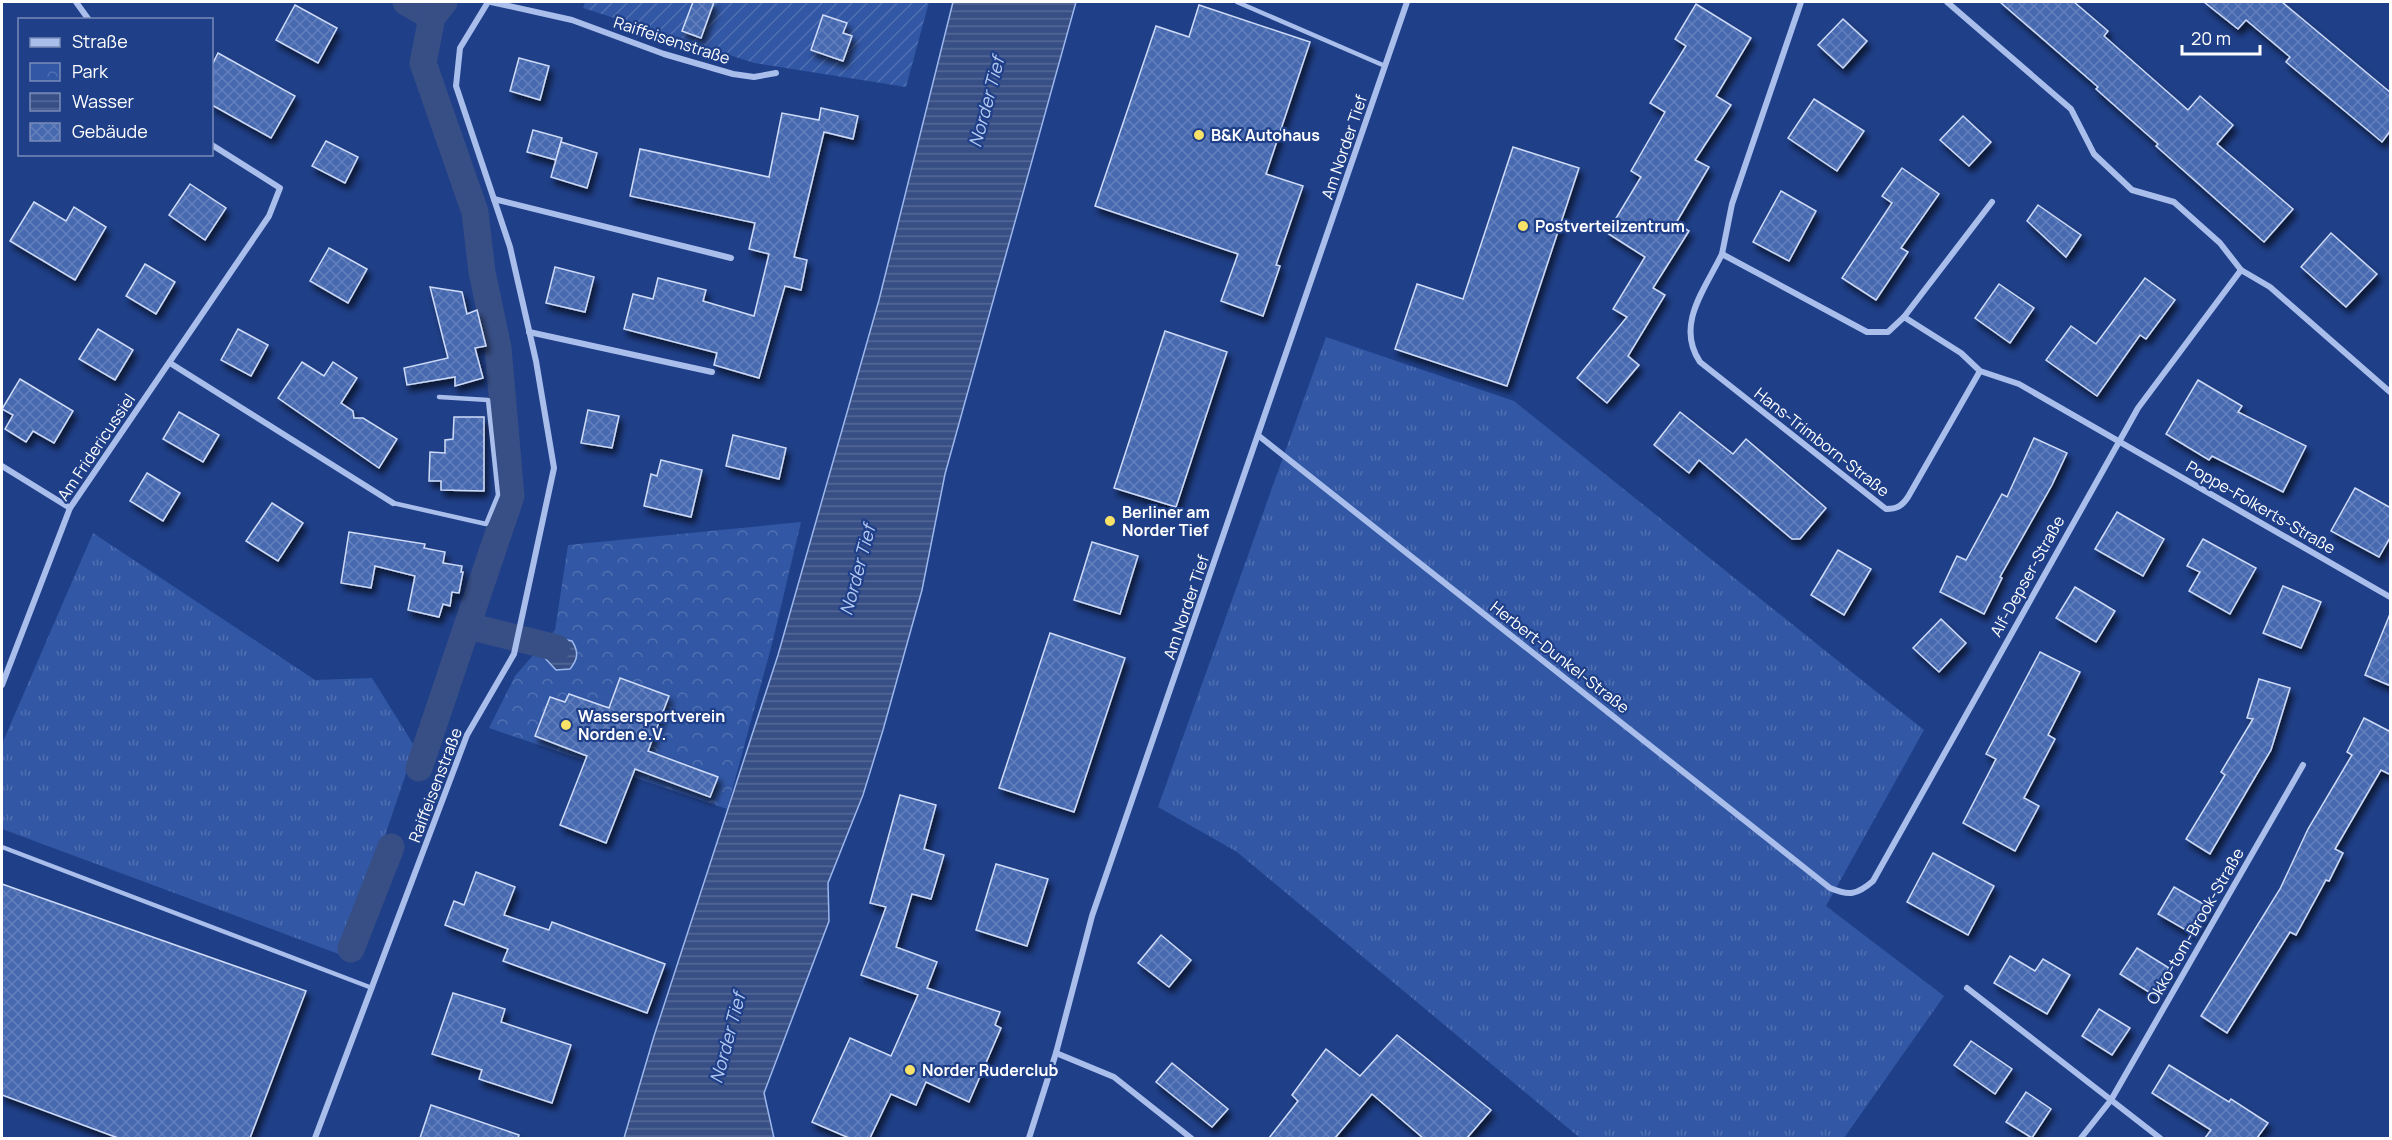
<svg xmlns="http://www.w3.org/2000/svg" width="2392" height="1140" font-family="Manrope,sans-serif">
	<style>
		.grass { fill: url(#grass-tufts) }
		.park { fill: url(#park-crowns) }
		.garden { fill: url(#garden-furrows) }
		.water { fill: url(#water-rules); stroke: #9cb7ec; stroke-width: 1.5 }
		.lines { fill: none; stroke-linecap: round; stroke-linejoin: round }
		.canal { stroke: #384f86; stroke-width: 27 }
		.building { fill: url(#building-cross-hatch); stroke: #cedbf8; stroke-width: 1.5; filter: url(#shadow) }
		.lane { stroke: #a9beeb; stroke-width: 4.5 }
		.street { stroke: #a9beeb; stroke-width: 6 }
		.poi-dot { fill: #f9e268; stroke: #1f3f88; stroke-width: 2 }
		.labels { text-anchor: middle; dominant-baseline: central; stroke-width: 4.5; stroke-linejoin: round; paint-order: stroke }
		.street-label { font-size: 16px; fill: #fff; stroke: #1f3f88 }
		.poi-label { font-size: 16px; font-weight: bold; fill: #fff; stroke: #1f3f88; text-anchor: start }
		.water-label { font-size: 18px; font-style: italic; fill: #b4c9f2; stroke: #1f3f88 }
	</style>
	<defs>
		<pattern id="grass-tufts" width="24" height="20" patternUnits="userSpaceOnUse" patternTransform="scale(1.5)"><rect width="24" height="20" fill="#3257a5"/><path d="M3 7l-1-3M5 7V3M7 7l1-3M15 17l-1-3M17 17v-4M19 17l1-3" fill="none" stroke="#5170b2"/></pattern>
		<pattern id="park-crowns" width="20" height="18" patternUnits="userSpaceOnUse" patternTransform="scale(1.5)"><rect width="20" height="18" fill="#3257a5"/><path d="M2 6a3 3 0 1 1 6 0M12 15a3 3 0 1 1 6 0" fill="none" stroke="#5170b2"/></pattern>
		<pattern id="garden-furrows" width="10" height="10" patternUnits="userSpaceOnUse" patternTransform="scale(1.5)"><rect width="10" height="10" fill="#3257a5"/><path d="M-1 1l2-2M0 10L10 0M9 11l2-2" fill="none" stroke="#5170b2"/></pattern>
		<pattern id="water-rules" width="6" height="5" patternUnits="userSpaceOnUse" patternTransform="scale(1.5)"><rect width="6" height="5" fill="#384f86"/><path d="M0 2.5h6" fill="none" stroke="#566998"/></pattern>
		<pattern id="building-cross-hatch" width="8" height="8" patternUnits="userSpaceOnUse" patternTransform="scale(1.5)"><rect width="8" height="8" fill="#4769b0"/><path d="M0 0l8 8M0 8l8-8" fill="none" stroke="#6380bc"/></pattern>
		<filter id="shadow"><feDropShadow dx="3.5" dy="6" stdDeviation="3" flood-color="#0009"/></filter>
	</defs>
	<rect width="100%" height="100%" fill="#1f3f88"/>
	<!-- grass -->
	<g class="grass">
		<polygon points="1326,337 1514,401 1924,730 1826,906 1944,996 1844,1138 1580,1138 1237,852 1158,807"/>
		<polygon points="93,533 315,680 372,678 415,747 344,956 2,829 2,744"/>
	</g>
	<!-- park -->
	<polygon class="park" points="801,522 772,644 727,809 489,728 515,676 555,630 568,545"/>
	<!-- garden -->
	<polygon class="garden" points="585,2 929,2 906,87 754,63 583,8"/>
	<!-- water -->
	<g class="water">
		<polygon points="953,2 1076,2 945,474 922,590 883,730 863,795 828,883 829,921 764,1093 774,1138 624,1138 654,1036 778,655 879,300"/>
		<path d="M553,637L572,641C579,652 578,659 570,669L556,670L544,657L543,641Z"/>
	</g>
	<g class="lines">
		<!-- canal -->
		<g class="canal">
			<polyline points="406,2 432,17 444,2"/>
			<polyline points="468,626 557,648"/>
			<polyline points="419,768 511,496 498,348 482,272 475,212 423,63 432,17"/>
			<polyline points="351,949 391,847"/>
		</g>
	</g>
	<!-- building -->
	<g class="building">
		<polygon points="693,2 714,2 701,38 682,31"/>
		<polygon points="2000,2 2074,2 2108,31 2104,36 2188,110 2200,96 2233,125 2217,144 2293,209 2264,242 2156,146 2158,144 2096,89 2098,87"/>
		<polygon points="2204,2 2282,2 2391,93 2391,130 2382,142 2286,62 2290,57 2246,20 2238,29"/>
		<polygon points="1696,4 1751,38 1716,96 1731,105 1695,160 1709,167 1676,223 1689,231 1653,288 1665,295 1628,356 1639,365 1607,403 1577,378 1627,317 1613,309 1645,257 1607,233 1641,177 1631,171 1665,112 1650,103 1686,46 1675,39"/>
		<polygon points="295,5 337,28 318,63 276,40"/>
		<polygon points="1199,5 1310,42 1266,174 1303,186 1276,265 1280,266 1263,316 1221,301 1238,254 1095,206 1156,26 1189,37"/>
		<polygon points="823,15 847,23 843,33 852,36 843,61 811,50"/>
		<polygon points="1843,19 1867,41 1843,68 1818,45"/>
		<polygon points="218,53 295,96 271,138 212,105 212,65"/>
		<polygon points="519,58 549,66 540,100 510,91"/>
		<polygon points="1814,99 1864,131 1837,171 1788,138"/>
		<polygon points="821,108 858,116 853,139 824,132 794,257 807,260 801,290 785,286 759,378 714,365 717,353 624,329 633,294 653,299 658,278 706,290 703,301 754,316 769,254 749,249 755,223 630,196 640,149 769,177 782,113 819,120"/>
		<polygon points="1963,116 1991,142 1969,166 1940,140"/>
		<polygon points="533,130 562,138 556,160 527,152"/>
		<polygon points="326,141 358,157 345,183 312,166"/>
		<polygon points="561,142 597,153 587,188 551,177"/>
		<polygon points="1513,147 1579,168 1507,386 1395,349 1417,284 1463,299"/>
		<polygon points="1902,168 1939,194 1901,248 1908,252 1876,300 1842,278 1892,203 1882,196"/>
		<polygon points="190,184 226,208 205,240 169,215"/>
		<polygon points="1781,191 1816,211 1789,261 1753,242"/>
		<polygon points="34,202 66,221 74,207 106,227 75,280 10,241"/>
		<polygon points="2038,205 2081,235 2066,257 2027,221"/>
		<polygon points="2331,233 2377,274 2346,307 2301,267"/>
		<polygon points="329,248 367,269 348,303 310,281"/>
		<polygon points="145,264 175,282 156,314 126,296"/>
		<polygon points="555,267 594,277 585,312 546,303"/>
		<polygon points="2145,278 2175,300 2146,339 2140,335 2097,396 2046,360 2071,326 2096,344"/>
		<polygon points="1999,284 2034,308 2010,343 1975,318"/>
		<polygon points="430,287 462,292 467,314 477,310 486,346 475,348 483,378 455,386 455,377 407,385 404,368 448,358"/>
		<polygon points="98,329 133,350 115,380 79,359"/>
		<polygon points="238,329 268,345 251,376 221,360"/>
		<polygon points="1165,331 1227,352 1176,507 1114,488"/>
		<polygon points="302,362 324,376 333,362 357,378 341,403 353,411 354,418 363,418 397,439 379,468 278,398"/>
		<polygon points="20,379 73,411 54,443 33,431 26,442 5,429 13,415 2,409"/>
		<polygon points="2198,380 2242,406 2238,412 2306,446 2283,492 2212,456 2209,460 2166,434"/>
		<polygon points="588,410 619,416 612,448 581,443"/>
		<polygon points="179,412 219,435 203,462 163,439"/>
		<polygon points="1680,412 1733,454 1746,439 1826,508 1800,539 1792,539 1699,460 1689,473 1654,445"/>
		<polygon points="454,417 484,417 484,491 441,490 441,481 429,481 430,452 445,453 445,440 453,439"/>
		<polygon points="733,435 786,448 779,479 726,466"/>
		<polygon points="2034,438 2067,453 2052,485 2000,577 2002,578 1984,614 1940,592 1957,556 1966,560 2002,494 2007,497"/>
		<polygon points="661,460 702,470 691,517 644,506 651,474 657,476"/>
		<polygon points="147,473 180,493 163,521 130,501"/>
		<polygon points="2355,488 2391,508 2391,536 2379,557 2331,531"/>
		<polygon points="272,503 303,523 278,561 246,541"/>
		<polygon points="2117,512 2164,539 2143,576 2095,549"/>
		<polygon points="349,532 425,544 424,548 445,552 443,563 462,566 461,572 463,572 459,593 452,592 450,606 443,604 439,617 408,610 415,576 375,566 371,588 341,583"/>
		<polygon points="2203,539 2256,568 2230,614 2189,591 2200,572 2187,566"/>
		<polygon points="1092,542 1138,556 1120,614 1074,600"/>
		<polygon points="1838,550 1871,569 1844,615 1811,595"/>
		<polygon points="2283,586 2321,602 2301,648 2263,633"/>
		<polygon points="2075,587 2115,611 2096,642 2056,618"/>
		<polygon points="2390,614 2391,614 2391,686 2365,675"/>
		<polygon points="1941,619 1966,643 1939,672 1913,648"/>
		<polygon points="1050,633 1125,658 1074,812 999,788"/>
		<polygon points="2040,652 2080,672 2048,735 2055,739 2024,798 2039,806 2015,851 1963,823 1996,759 1986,754"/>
		<polygon points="620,678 669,696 648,751 718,777 710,797 635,769 606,843 560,825 587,756 535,736 550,697 565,702 569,694 609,708"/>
		<polygon points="2259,679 2290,688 2271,750 2210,854 2186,839 2225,775 2221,772 2253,719 2247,718"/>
		<polygon points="2364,718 2391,732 2391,775 2381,770 2335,849 2343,853 2329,881 2326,880 2296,935 2290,932 2227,1033 2201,1016 2280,889 2308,829 2352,755 2347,752"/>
		<polygon points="900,795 936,805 924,849 944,855 931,899 912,894 896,947 937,962 927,988 1000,1012 995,1025 1001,1028 969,1102 926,1082 916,1105 891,1094 870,1138 849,1138 812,1122 850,1038 891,1056 918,995 861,975 886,907 870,903"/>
		<polygon points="1933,853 1994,886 1968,935 1907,902"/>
		<polygon points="996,864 1048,879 1027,946 976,930"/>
		<polygon points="476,872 515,887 504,915 549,930 552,922 665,964 647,1013 503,961 508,949 445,925 454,901 464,905"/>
		<polygon points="2,884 306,991 250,1138 118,1138 2,1095"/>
		<polygon points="2174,887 2207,906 2191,933 2158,914"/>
		<polygon points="1161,935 1191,960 1169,987 1138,963"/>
		<polygon points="2137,948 2169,968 2152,994 2120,974"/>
		<polygon points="2010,956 2035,971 2043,959 2070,975 2047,1014 1994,983"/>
		<polygon points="453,993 505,1009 501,1022 571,1045 552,1103 479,1079 482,1070 432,1054"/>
		<polygon points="2099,1009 2130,1028 2112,1055 2082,1036"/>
		<polygon points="1397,1035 1491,1110 1467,1138 1423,1138 1372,1094 1335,1138 1269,1138 1298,1101 1292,1095 1326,1049 1360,1076"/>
		<polygon points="1971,1041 2012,1069 1995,1094 1954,1065"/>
		<polygon points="1172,1063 1228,1109 1212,1127 1156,1082"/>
		<polygon points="2169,1065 2229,1102 2231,1099 2268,1123 2257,1138 2205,1138 2211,1130 2152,1093"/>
		<polygon points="2026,1092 2051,1109 2032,1138 2006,1122"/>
		<polygon points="431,1105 519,1135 518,1138 420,1138"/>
	</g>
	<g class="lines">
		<!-- lane -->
		<g class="lane">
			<polyline points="1237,2 1385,66"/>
			<polyline points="393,503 486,524 498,495 488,400 439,397"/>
			<polyline points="2,847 372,988"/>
		</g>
		<!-- street -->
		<g class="street">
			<polyline points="76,2 89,20"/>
			<polyline points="491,2 572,20 664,54 733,74 754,77 776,73"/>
			<polyline points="1947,2 2071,109 2094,154 2132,190 2174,202 2220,243 2241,270 2270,287 2390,392"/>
			<polyline points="494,199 731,258"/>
			<polyline points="1722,254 1732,204 1801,2"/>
			<polyline points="1904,317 1992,202"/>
			<polyline points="529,332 712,372"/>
			<polyline points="170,363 393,503"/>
			<path d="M1980,371L1908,497C1902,506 1897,509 1886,509L1700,362C1675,325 1705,289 1722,254L1867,332H1888L1904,317L1961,353L1980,371L2019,384L2390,597"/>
			<path d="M1259,436L1830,888C1849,896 1857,895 1873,881L2138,408L2241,270"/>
			<polyline points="2,466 70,508"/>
			<polyline points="2,685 70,508 269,216 280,188 212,145"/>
			<polyline points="1967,988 2160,1138"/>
			<polyline points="1056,1053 1114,1077 1191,1138"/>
			<polyline points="315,1138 467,735 514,654 554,468 536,361 510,247 456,86 460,48 488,2"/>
			<polyline points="1029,1138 1056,1053 1092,916 1407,2"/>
			<polyline points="2081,1138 2111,1100 2303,765"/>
		</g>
	</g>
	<!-- markers -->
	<g class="poi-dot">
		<circle cx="1199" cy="135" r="6"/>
		<circle cx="1523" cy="226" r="6"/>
		<circle cx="1110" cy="521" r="6"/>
		<circle cx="566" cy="725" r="6"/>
		<circle cx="910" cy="1070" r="6"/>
	</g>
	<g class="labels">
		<!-- street labels -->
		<g class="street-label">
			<text transform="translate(672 40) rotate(18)">Raiffeisenstraße</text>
			<text transform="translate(1344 147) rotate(-71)">Am Norder Tief</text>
			<text transform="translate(1822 442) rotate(38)">Hans-Trimborn-Straße</text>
			<text transform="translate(96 447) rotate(-56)">Am Fridericussiel</text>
			<text transform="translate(2261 507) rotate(30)">Poppe-Folkerts-Straße</text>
			<text transform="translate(2027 576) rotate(-61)">Alf-Depser-Straße</text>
			<text transform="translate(1186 607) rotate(-71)">Am Norder Tief</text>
			<text transform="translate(1560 657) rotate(38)">Herbert-Dunkel-Straße</text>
			<text transform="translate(435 785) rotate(-69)">Raiffeisenstraße</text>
			<text transform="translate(2195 926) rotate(-60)">Okko-tom-Brook-Straße</text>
		</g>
		<!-- poi labels -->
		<g class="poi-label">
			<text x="1211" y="135">B&amp;K Autohaus</text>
			<text x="1535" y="226">Postverteilzentrum</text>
			<text x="1122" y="512">Berliner am<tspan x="1122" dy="18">Norder Tief</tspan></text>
			<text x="578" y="716">Wassersportverein<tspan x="578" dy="18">Norden e.V.</tspan></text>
			<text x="922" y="1070">Norder Ruderclub</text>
		</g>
		<!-- water labels -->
		<g class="water-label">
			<text transform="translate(986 102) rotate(-75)">Norder Tief</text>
			<text transform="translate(857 570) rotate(-75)">Norder Tief</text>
			<text transform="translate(727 1038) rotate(-75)">Norder Tief</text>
		</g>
	</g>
	<!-- border -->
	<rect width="2392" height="1140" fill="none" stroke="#ffffff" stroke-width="6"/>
	<!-- legend -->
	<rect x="18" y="18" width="195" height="138" fill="#1f3f88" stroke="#798cb8" stroke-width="1.5"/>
	<rect x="30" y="38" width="30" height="9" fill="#a9beeb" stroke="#798cb8" stroke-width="1.5"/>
	<text x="72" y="48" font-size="18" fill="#ffffff">Straße</text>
	<rect x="30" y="63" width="30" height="18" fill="url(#park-crowns)" stroke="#798cb8" stroke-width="1.5"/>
	<text x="72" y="78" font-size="18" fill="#ffffff">Park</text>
	<rect x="30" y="93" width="30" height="18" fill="url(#water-rules)" stroke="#798cb8" stroke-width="1.5"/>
	<text x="72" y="108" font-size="18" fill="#ffffff">Wasser</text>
	<rect x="30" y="123" width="30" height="18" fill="url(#building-cross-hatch)" stroke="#798cb8" stroke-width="1.5"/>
	<text x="72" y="138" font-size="18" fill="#ffffff">Gebäude</text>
	<!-- scale -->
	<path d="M2182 45v9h78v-9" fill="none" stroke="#ffffff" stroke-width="3"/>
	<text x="2191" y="45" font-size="18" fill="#ffffff" stroke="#1f3f88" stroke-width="4.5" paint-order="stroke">20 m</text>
</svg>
